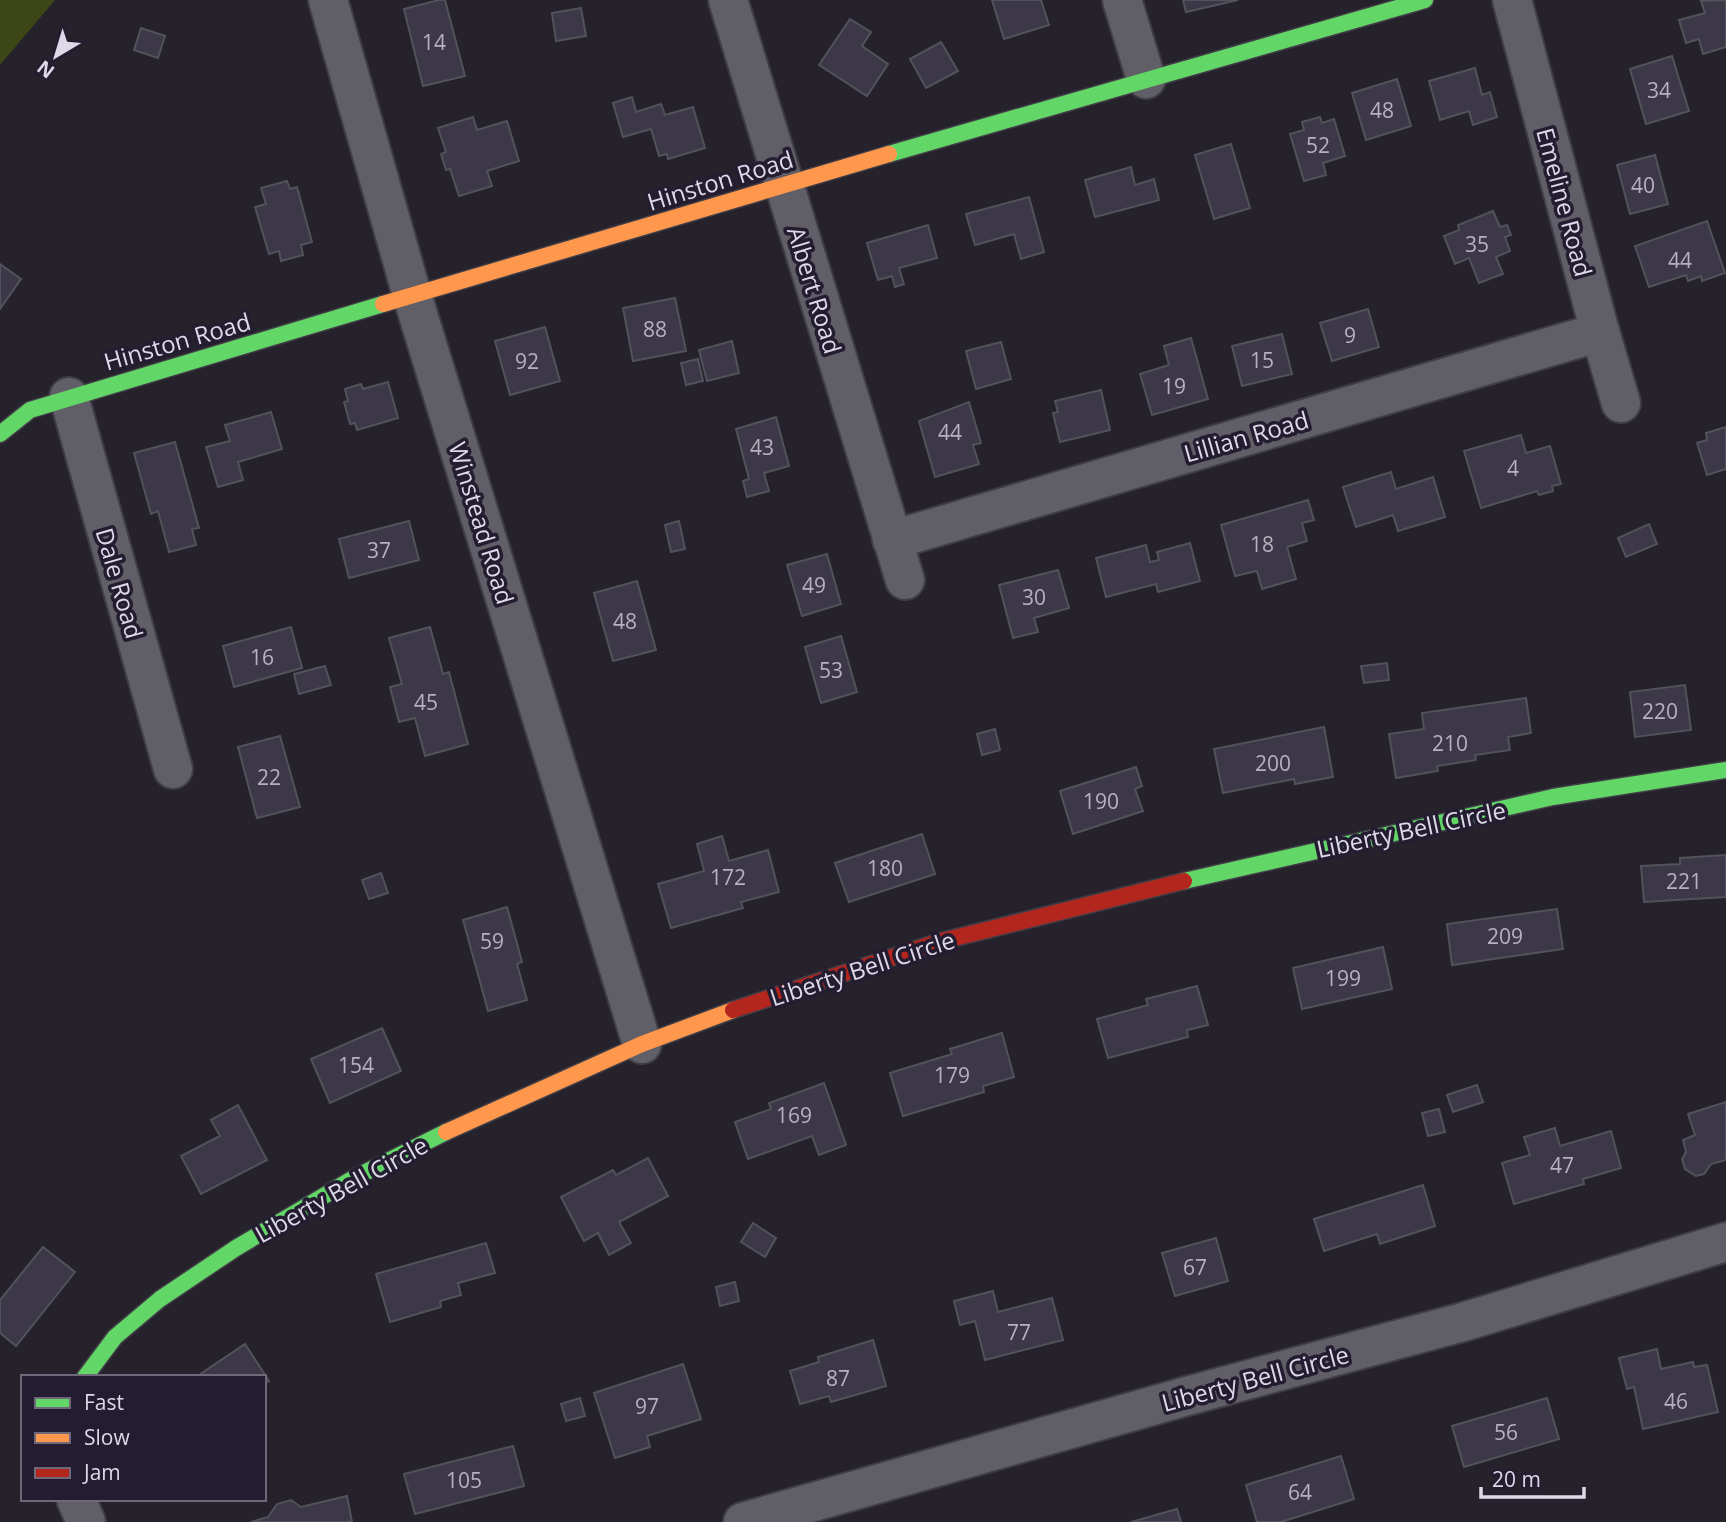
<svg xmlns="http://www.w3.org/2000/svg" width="1726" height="1522" font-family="'Open Sans',sans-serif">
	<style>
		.green { fill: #3d4716 }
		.building { fill: #3d3847; stroke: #53515a; stroke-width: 2 }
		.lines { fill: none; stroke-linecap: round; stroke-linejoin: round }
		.street-casing { stroke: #403d46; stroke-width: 42 }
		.fast-casing { stroke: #403d46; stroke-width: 19 }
		.slow-casing { stroke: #403d46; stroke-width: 19 }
		.jam-casing { stroke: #403d46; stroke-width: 19 }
		.street { stroke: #605e66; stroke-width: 38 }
		.fast { stroke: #63d668; stroke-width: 16 }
		.slow { stroke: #ff974d; stroke-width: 16 }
		.jam { stroke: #b3261e; stroke-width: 16 }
		.labels { text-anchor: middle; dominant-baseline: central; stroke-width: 7; stroke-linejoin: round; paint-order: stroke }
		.number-label { font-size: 21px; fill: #b5b1bf }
		.street-label { font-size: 24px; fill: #ddd9e7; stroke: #241d31 }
	</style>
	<rect width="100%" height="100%" fill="#25222c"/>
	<!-- green -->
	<polygon class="green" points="0,0 55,0 0,65"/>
	<!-- building -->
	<g class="building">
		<polygon points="439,0 445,0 465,76 423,86 404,9"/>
		<polygon points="992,0 1041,0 1049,25 1004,39"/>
		<polygon points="1183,0 1238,0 1186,12"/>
		<polygon points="1726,0 1726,47 1703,54 1699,39 1686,43 1679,20 1705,13 1701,1"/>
		<polygon points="581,8 586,36 556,41 552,13"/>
		<polygon points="850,19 871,32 862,46 888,64 867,96 819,65"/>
		<polygon points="141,28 165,36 158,58 134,50"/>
		<polygon points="941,42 958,71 926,88 910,59"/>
		<polygon points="1672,56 1689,111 1646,124 1630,69"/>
		<polygon points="1475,68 1482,95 1490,92 1497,117 1473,125 1469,111 1440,120 1429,81"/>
		<polygon points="1397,79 1411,126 1366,140 1352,93"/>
		<polygon points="632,97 636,112 661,104 665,115 693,107 705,148 668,159 667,154 659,156 651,129 623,137 613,103"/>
		<polygon points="473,117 477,130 507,121 519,161 487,171 492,186 459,196 450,169 446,170 441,154 446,152 438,128"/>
		<polygon points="1320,117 1322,123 1334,119 1345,156 1323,163 1326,175 1304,181 1290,134 1304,130 1302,122"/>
		<polygon points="1231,144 1250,208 1214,219 1195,155"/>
		<polygon points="1655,155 1668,204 1630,214 1617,165"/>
		<polygon points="1131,167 1135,185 1154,179 1159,200 1095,217 1085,180"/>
		<polygon points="287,181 290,189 297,187 312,242 301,245 303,255 281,261 279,251 269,254 255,207 266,204 261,188"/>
		<polygon points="1029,197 1044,252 1021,259 1014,234 975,245 966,214"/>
		<polygon points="1493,211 1500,227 1507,225 1511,235 1505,237 1510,251 1496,257 1503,274 1479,283 1469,258 1455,264 1444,236 1459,230 1458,225"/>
		<polygon points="1707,221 1725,273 1702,281 1701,276 1688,281 1686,275 1649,287 1635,246"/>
		<polygon points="928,225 937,258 899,268 904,284 895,287 892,276 878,280 867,243"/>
		<polygon points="0,264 21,279 0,309"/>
		<polygon points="675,298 686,351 633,361 623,308"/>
		<polygon points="1368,309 1379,347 1332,361 1320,323"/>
		<polygon points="545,327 560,381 510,395 495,341"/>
		<polygon points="1282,334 1292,374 1242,386 1232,346"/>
		<polygon points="1191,338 1208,399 1152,415 1140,374 1169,365 1164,346"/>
		<polygon points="732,341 739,373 707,381 699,350"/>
		<polygon points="1001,342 1011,379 976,389 966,351"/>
		<polygon points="698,359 703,381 686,385 681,363"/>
		<polygon points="388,382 398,418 357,430 355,423 350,424 344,402 348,401 345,389 361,384 363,389"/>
		<polygon points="1101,390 1110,430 1060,442 1053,413 1058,412 1055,401"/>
		<polygon points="969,402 981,443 973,445 979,464 935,477 919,421"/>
		<polygon points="271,412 282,449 238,462 243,480 218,487 206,447 230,441 225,425"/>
		<polygon points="776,417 789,466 764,473 769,491 747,497 743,481 749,479 736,429"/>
		<polygon points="1726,427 1726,469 1707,475 1697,443 1707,440 1706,433"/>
		<polygon points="1521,435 1526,453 1550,446 1561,484 1552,486 1553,491 1539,495 1537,491 1481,508 1464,451"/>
		<polygon points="175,442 199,528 192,529 196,545 169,552 158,511 151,514 134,453"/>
		<polygon points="1391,472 1396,489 1433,477 1445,517 1398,531 1393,515 1356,527 1343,487"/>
		<polygon points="1308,500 1314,520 1302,523 1307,541 1287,547 1296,579 1262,589 1257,571 1235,576 1221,525"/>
		<polygon points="409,521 419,560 349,578 339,539"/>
		<polygon points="679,521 685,549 671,552 665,525"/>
		<polygon points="1649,524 1657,544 1626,557 1618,538"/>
		<polygon points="1190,543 1200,581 1158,592 1156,584 1106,597 1096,558 1146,545 1150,562 1159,560 1157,552"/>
		<polygon points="827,554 841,604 802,616 787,565"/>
		<polygon points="1058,570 1069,608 1034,618 1038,632 1013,638 999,585"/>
		<polygon points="637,581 656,650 613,661 594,593"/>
		<polygon points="291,627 302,668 234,687 223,646"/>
		<polygon points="430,627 443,674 449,672 468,744 425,756 415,718 399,722 390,687 402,684 389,638"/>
		<polygon points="841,636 857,692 821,703 805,647"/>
		<polygon points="1387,663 1389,680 1364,683 1361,666"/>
		<polygon points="325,666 331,685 299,694 294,674"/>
		<polygon points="1685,685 1691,730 1635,737 1630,692"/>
		<polygon points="1526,698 1531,733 1508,737 1510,750 1475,755 1476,760 1437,766 1438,771 1396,778 1389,734 1424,729 1422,713"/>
		<polygon points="1324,727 1333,777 1295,784 1294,779 1223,793 1214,749"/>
		<polygon points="995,729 1000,750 982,755 977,734"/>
		<polygon points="280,736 300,807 257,818 238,747"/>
		<polygon points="1136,767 1142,786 1135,789 1143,811 1073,834 1060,791"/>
		<polygon points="922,834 935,874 849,902 835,863"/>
		<polygon points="722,836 729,861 768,850 779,892 741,902 743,908 671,928 658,884 704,871 697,844"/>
		<polygon points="1726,855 1726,897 1644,902 1641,866 1680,864 1680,858"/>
		<polygon points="381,873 388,893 369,899 362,880"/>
		<polygon points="507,907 522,962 517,964 527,1000 488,1011 463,920"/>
		<polygon points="1557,909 1563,949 1452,965 1447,924"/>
		<polygon points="1383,947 1392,989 1302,1009 1293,968"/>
		<polygon points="1197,986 1208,1025 1187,1030 1188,1037 1108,1058 1097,1019 1148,1005 1146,999"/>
		<polygon points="382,1028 401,1071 330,1103 311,1059"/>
		<polygon points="1002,1033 1014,1077 983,1086 984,1092 903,1116 890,1073 952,1054 950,1049"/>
		<polygon points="824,1083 846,1145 819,1155 812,1136 748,1159 735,1122 771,1109 769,1103"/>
		<polygon points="1477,1085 1483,1102 1453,1112 1447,1095"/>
		<polygon points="1726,1102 1726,1160 1711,1164 1704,1174 1696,1176 1685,1169 1682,1159 1686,1152 1683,1140 1695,1135 1688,1114"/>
		<polygon points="238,1105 267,1160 201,1194 181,1156 220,1136 211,1120"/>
		<polygon points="1439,1109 1445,1132 1428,1136 1422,1113"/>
		<polygon points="1555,1128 1560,1146 1611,1131 1621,1168 1583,1179 1584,1184 1514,1204 1502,1163 1530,1155 1524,1137"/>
		<polygon points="648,1158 668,1196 619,1222 631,1243 609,1255 598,1233 584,1241 561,1197 613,1170 616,1175"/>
		<polygon points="1423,1185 1435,1226 1380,1244 1377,1234 1324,1251 1314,1219"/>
		<polygon points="753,1223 776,1238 765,1257 741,1242"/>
		<polygon points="1216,1238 1228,1281 1175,1296 1162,1253"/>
		<polygon points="486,1243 495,1273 458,1283 461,1295 440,1301 441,1307 390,1322 376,1274"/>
		<polygon points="43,1247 75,1272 16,1346 0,1333 0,1300"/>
		<polygon points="735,1282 739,1301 720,1306 716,1287"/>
		<polygon points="993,1291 998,1312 1052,1298 1063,1340 985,1360 975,1321 960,1325 954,1301"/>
		<polygon points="873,1340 886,1386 831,1402 829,1396 800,1404 790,1371 819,1362 818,1357"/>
		<polygon points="245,1344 269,1381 264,1384 264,1377 196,1377"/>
		<polygon points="1657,1349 1661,1369 1693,1362 1694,1367 1707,1365 1718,1412 1643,1429 1634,1387 1627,1389 1619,1358"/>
		<polygon points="683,1364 701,1419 647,1436 650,1447 615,1458 594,1393"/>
		<polygon points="580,1398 585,1416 566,1421 561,1404"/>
		<polygon points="1547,1398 1559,1439 1464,1467 1452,1426"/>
		<polygon points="513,1446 524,1486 415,1514 404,1474"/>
		<polygon points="1341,1456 1354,1499 1281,1522 1257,1522 1246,1485"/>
		<polygon points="347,1496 352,1522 251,1522 268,1517 277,1504 291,1500 301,1507"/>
		<polygon points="1177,1509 1181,1522 1131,1522"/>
	</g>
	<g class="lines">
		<defs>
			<g id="street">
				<polyline points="328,0 412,295 642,1044"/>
				<polyline points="728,0 905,580"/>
				<polyline points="1122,0 1146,79"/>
				<polyline points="1512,0 1600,332 1621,403"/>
				<polyline points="69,397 173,769"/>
				<polyline points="892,540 1600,332"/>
				<polyline points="76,1499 86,1522"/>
				<polyline points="743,1522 1187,1396 1463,1322 1726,1242"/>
			</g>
			<g id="fast">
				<polyline points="889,154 1425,0"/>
				<polyline points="0,434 30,410 383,304"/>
				<polyline points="1184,881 1553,797 1726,770"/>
				<polyline points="85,1377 115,1337 160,1299 236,1248 354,1178 446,1132"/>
			</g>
			<g id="slow">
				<polyline points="383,304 889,154"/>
				<polyline points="446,1132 642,1044 733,1010"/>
			</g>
			<polyline id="jam" points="733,1010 938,942 1184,881"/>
		</defs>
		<!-- street casing -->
		<use href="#street" class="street-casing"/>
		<!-- fast casing -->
		<use href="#fast" class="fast-casing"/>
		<!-- slow casing -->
		<use href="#slow" class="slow-casing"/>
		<!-- jam casing -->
		<use href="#jam" class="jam-casing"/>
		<!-- street -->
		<use href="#street" class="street"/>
		<!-- fast -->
		<use href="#fast" class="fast"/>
		<!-- slow -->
		<use href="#slow" class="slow"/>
		<!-- jam -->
		<use href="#jam" class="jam"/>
	</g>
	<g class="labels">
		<!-- number labels -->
		<g class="number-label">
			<text x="434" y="42">14</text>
			<text x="1659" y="90">34</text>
			<text x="1382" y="110">48</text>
			<text x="1318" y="145">52</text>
			<text x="1643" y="185">40</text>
			<text x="1477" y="244">35</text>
			<text x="1680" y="260">44</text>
			<text x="655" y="329">88</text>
			<text x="1350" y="335">9</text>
			<text x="1262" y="360">15</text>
			<text x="527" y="361">92</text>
			<text x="1174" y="386">19</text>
			<text x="950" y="432">44</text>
			<text x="762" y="447">43</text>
			<text x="1513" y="468">4</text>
			<text x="1262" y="544">18</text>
			<text x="379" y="550">37</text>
			<text x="814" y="585">49</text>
			<text x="1034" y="597">30</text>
			<text x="625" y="621">48</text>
			<text x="262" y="657">16</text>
			<text x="831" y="670">53</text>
			<text x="426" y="702">45</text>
			<text x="1660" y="711">220</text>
			<text x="1450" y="743">210</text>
			<text x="1273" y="763">200</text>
			<text x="269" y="777">22</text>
			<text x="1101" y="801">190</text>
			<text x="885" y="868">180</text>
			<text x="728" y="877">172</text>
			<text x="1684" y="881">221</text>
			<text x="1505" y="936">209</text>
			<text x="492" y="941">59</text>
			<text x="1343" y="978">199</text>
			<text x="356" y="1065">154</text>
			<text x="952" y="1075">179</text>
			<text x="794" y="1115">169</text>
			<text x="1562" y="1165">47</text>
			<text x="1195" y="1267">67</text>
			<text x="1019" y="1332">77</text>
			<text x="838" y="1378">87</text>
			<text x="1676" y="1401">46</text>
			<text x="647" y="1406">97</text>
			<text x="1506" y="1432">56</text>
			<text x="464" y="1480">105</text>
			<text x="1300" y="1492">64</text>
		</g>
		<!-- street labels -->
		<g class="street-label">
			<text transform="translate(720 180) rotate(-17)">Hinston Road</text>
			<text transform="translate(1565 202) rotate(75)">Emeline Road</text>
			<text transform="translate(815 290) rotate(73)">Albert Road</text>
			<text transform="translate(177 341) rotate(-16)">Hinston Road</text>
			<text transform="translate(1246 436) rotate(-16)">Lillian Road</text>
			<text transform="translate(482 523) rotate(73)">Winstead Road</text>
			<text transform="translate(120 583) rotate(74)">Dale Road</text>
			<text transform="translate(1411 829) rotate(-12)">Liberty Bell Circle</text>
			<text transform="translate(862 968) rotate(-18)">Liberty Bell Circle</text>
			<text transform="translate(341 1189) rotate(-29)">Liberty Bell Circle</text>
			<text transform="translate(1255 1378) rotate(-15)">Liberty Bell Circle</text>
		</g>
	</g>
	<!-- legend -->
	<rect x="21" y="1375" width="245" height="126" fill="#241d31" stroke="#6e687a" stroke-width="2"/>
	<rect x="35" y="1398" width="35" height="10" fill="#63d668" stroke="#6e687a" stroke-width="2"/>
	<text x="84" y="1410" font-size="21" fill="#ddd9e7">Fast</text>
	<rect x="35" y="1433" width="35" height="10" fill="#ff974d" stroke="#6e687a" stroke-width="2"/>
	<text x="84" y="1445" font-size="21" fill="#ddd9e7">Slow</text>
	<rect x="35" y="1468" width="35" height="10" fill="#b3261e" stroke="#6e687a" stroke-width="2"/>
	<text x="84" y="1480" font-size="21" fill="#ddd9e7">Jam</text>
	<!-- north arrow -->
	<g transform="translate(56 56) rotate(218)" stroke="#241d31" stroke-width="5" paint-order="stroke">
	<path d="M0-5L12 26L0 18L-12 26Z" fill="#ddd9e7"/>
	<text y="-10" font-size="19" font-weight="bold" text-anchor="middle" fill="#ddd9e7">N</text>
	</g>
	<!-- scale -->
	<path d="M1481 1487v10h103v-10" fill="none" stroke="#ddd9e7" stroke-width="3.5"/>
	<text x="1492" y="1487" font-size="21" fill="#ddd9e7" stroke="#241d31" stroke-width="5" paint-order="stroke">20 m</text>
</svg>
